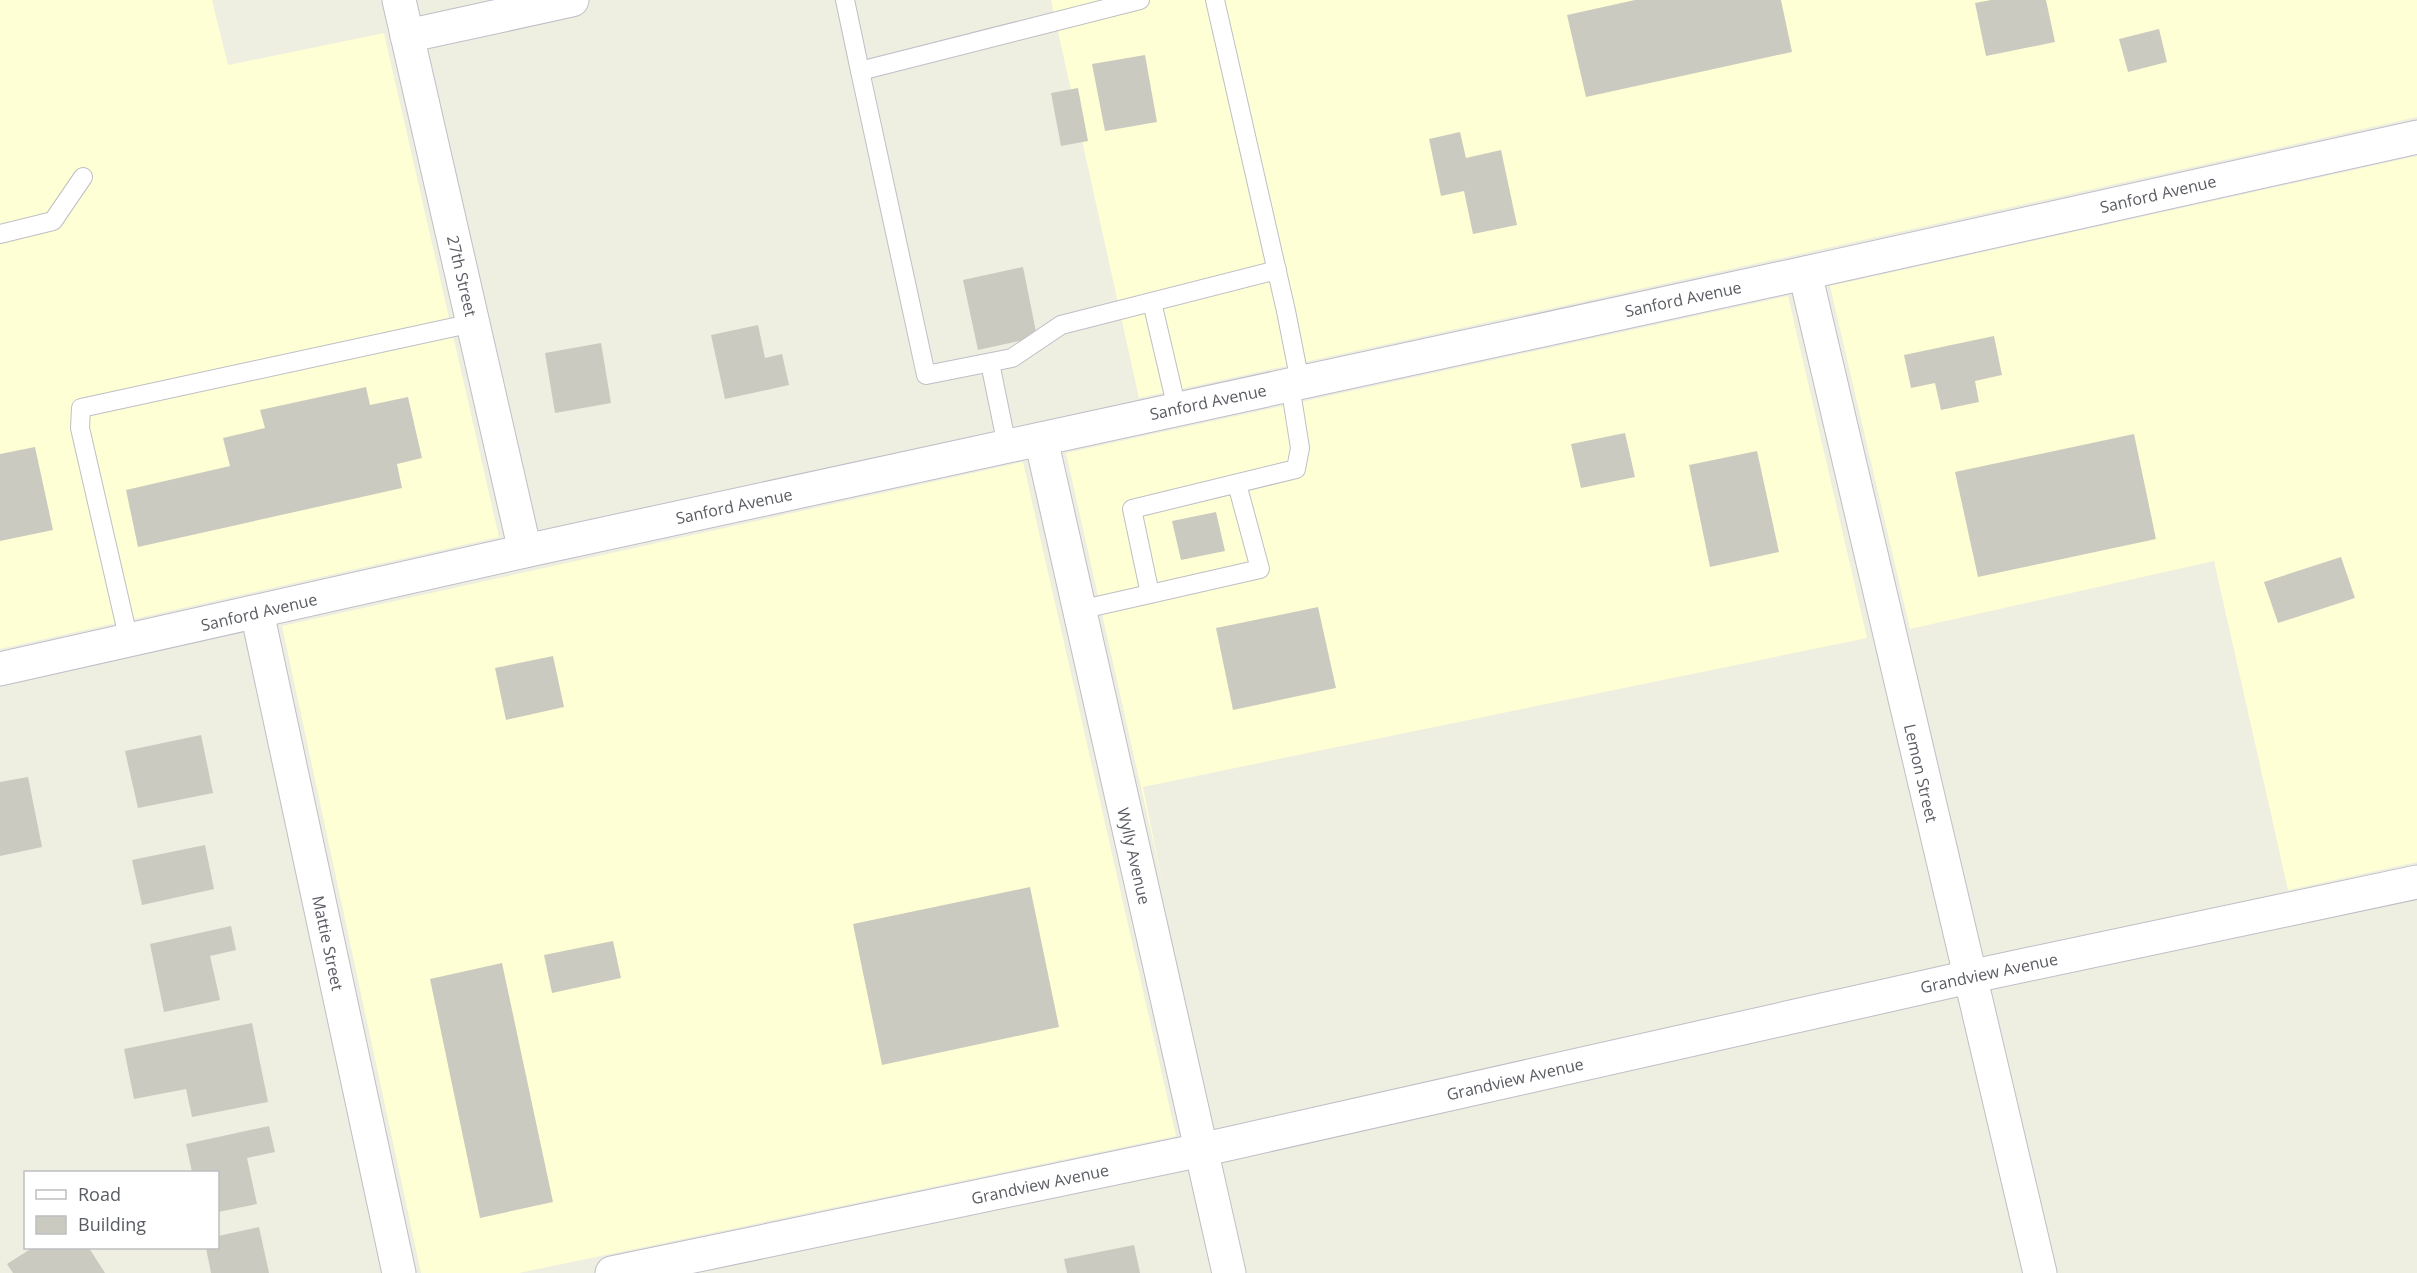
<svg xmlns="http://www.w3.org/2000/svg" width="2417" height="1273" font-family="'Open Sans',sans-serif">
	<style>
		.commercial { fill: #ffffd5 }
		.building { fill: #cbcac0 }
		.lines { fill: none; stroke-linecap: round; stroke-linejoin: round }
		.lane-casing { stroke: #bebfc6; stroke-width: 20 }
		.street-casing { stroke: #bebfc6; stroke-width: 35 }
		.secondary-casing { stroke: #bebfc8; stroke-width: 35 }
		.lane { stroke: #fff; stroke-width: 18 }
		.street { stroke: #fff; stroke-width: 33 }
		.secondary { stroke: #fff; stroke-width: 33 }
		.labels { text-anchor: middle; dominant-baseline: central; stroke-width: 5; stroke-linejoin: round; paint-order: stroke }
		.street-label { font-size: 16px; fill: #5a5c63; stroke: #fff }
	</style>
	<rect width="100%" height="100%" fill="#eeeee1"/>
	<!-- commercial -->
	<g class="commercial">
		<polygon points="0,0 212,0 228,65 384,33 499,537 0,649"/>
		<polygon points="1051,0 2417,0 2417,117 1800,254 1139,398"/>
		<polygon points="2417,156 2417,862 2288,890 2214,561 1910,629 1830,286"/>
		<polygon points="1788,296 1867,638 1143,787 1164,890 1066,453"/>
		<polygon points="1023,462 1176,1136 519,1273 421,1273 282,626"/>
	</g>
	<!-- building -->
	<g class="building">
		<polygon points="1635,0 1781,0 1792,52 1586,97 1567,15"/>
		<polygon points="1991,0 2046,0 2055,42 1986,56 1975,3"/>
		<polygon points="2159,29 2167,62 2128,72 2119,39"/>
		<polygon points="1145,55 1157,122 1105,131 1092,64"/>
		<polygon points="1078,88 1088,141 1061,146 1051,93"/>
		<polygon points="1460,132 1466,158 1501,150 1517,225 1473,234 1464,191 1441,196 1429,139"/>
		<polygon points="1023,267 1037,337 978,350 963,280"/>
		<polygon points="758,325 765,358 782,354 789,385 725,399 711,335"/>
		<polygon points="1994,336 2002,375 1975,381 1979,402 1941,410 1935,383 1911,388 1904,355"/>
		<polygon points="601,343 611,403 555,413 545,353"/>
		<polygon points="366,387 370,405 408,397 422,458 397,464 402,488 138,547 126,490 230,466 223,438 265,428 260,410"/>
		<polygon points="1625,433 1635,477 1581,488 1571,444"/>
		<polygon points="2134,434 2156,539 1978,577 1955,472"/>
		<polygon points="35,447 53,530 0,541 0,454"/>
		<polygon points="1757,451 1779,552 1710,567 1689,465"/>
		<polygon points="1216,512 1225,551 1181,560 1172,521"/>
		<polygon points="2341,557 2355,598 2278,623 2264,582"/>
		<polygon points="1318,607 1336,688 1233,710 1216,628"/>
		<polygon points="553,656 564,707 506,720 495,668"/>
		<polygon points="201,735 213,793 138,808 125,751"/>
		<polygon points="28,777 42,847 0,856 0,782"/>
		<polygon points="205,845 214,889 142,905 132,860"/>
		<polygon points="1030,887 1059,1027 882,1065 853,924"/>
		<polygon points="231,926 236,950 210,956 220,1000 164,1012 150,944"/>
		<polygon points="613,941 621,978 552,993 544,955"/>
		<polygon points="502,963 553,1202 480,1218 430,979"/>
		<polygon points="252,1023 268,1102 192,1117 186,1089 134,1099 124,1049"/>
		<polygon points="269,1126 275,1152 247,1158 257,1204 218,1212 218,1172 192,1172 186,1144"/>
		<polygon points="259,1227 269,1273 211,1273 206,1248 218,1248 218,1236"/>
		<polygon points="1134,1245 1140,1273 1067,1273 1064,1259"/>
		<polygon points="32,1248 89,1248 105,1273 13,1273 7,1264"/>
	</g>
	<g class="lines">
		<defs>
			<g id="lane">
				<polyline points="845,0 860,71"/>
				<polyline points="1140,0 860,71 926,375 1012,358 1061,325 1277,270"/>
				<polyline points="1215,0 1286,311 1300,382"/>
				<polyline points="0,234 53,221 83,177"/>
				<polyline points="1152,302 1177,409"/>
				<polyline points="990,363 1007,446"/>
				<polyline points="1237,484 1260,569 1150,594 1132,509 1296,469 1300,448 1290,385"/>
				<polyline points="1079,610 1150,594"/>
				<polyline points="129,641 80,428 81,408 473,323"/>
			</g>
			<g id="street">
				<polyline points="407,36 572,0"/>
				<polyline points="1805,273 2040,1273"/>
				<polyline points="1041,439 1229,1273"/>
				<polyline points="257,612 399,1273"/>
				<polyline points="612,1273 1201,1150 1969,977 2417,882"/>
			</g>
			<g id="secondary">
				<polyline points="399,0 525,551"/>
				<polyline points="0,669 525,551 1805,273 2417,137"/>
			</g>
		</defs>
		<!-- lane casing -->
		<use href="#lane" class="lane-casing"/>
		<!-- street casing -->
		<use href="#street" class="street-casing"/>
		<!-- secondary casing -->
		<use href="#secondary" class="secondary-casing"/>
		<!-- lane -->
		<use href="#lane" class="lane"/>
		<!-- street -->
		<use href="#street" class="street"/>
		<!-- secondary -->
		<use href="#secondary" class="secondary"/>
	</g>
	<g class="labels">
		<!-- street labels -->
		<g class="street-label">
			<text transform="translate(2158 194) rotate(-13)">Sanford Avenue</text>
			<text transform="translate(462 276) rotate(77)">27th Street</text>
			<text transform="translate(1683 299) rotate(-12)">Sanford Avenue</text>
			<text transform="translate(1208 402) rotate(-12)">Sanford Avenue</text>
			<text transform="translate(734 506) rotate(-12)">Sanford Avenue</text>
			<text transform="translate(259 612) rotate(-13)">Sanford Avenue</text>
			<text transform="translate(1921 773) rotate(77)">Lemon Street</text>
			<text transform="translate(1134 856) rotate(77)">Wylly Avenue</text>
			<text transform="translate(328 943) rotate(78)">Mattie Street</text>
			<text transform="translate(1989 973) rotate(-12)">Grandview Avenue</text>
			<text transform="translate(1515 1079) rotate(-13)">Grandview Avenue</text>
			<text transform="translate(1040 1184) rotate(-12)">Grandview Avenue</text>
		</g>
	</g>
	<!-- legend -->
	<rect x="24" y="1171" width="195" height="78" fill="#ffffff" stroke="#bdbec1" stroke-width="1.5"/>
	<rect x="36" y="1190" width="30" height="9" fill="#ffffff" stroke="#bdbec1" stroke-width="1.5"/>
	<text x="78" y="1201" font-size="18" fill="#5a5c63">Road</text>
	<rect x="36" y="1216" width="30" height="18" fill="#cbcac0" stroke="#bdbec1" stroke-width="1.5"/>
	<text x="78" y="1231" font-size="18" fill="#5a5c63">Building</text>
</svg>
